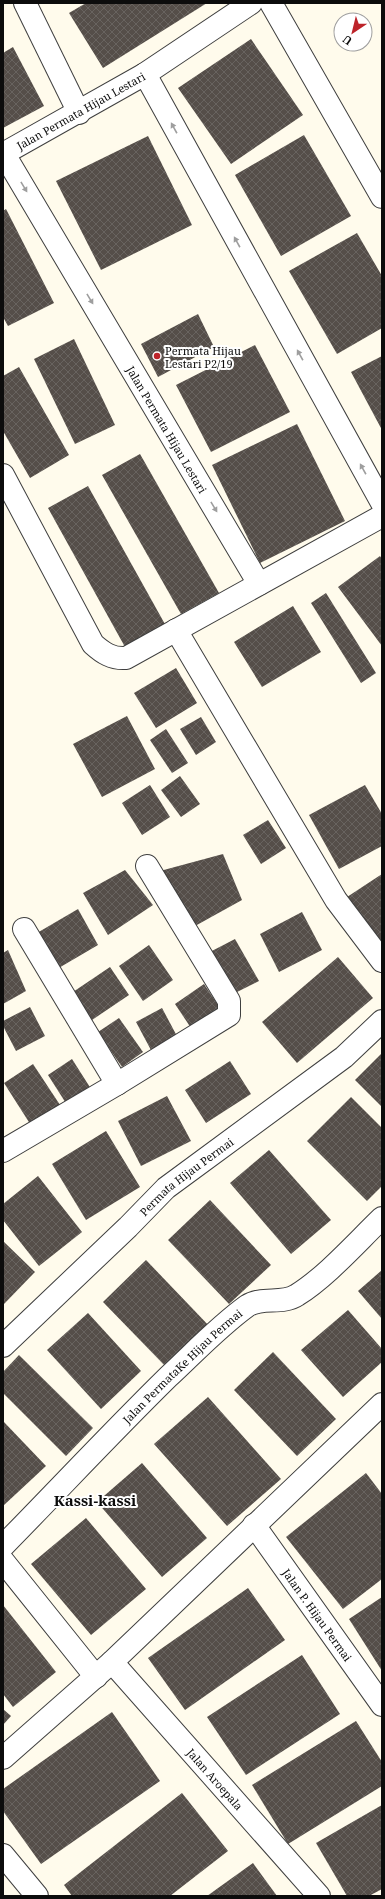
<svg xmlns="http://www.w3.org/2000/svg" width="385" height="1899" font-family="'Noto Serif',serif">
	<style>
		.building { fill: url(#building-cross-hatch) }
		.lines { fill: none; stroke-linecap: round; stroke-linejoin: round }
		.minor-casing { stroke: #3f3f3f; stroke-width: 24 }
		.minor { stroke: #fff; stroke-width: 22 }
		.oneway { fill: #9e9e9e }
		.poi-dot { fill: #bd2329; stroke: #fff; stroke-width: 1.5 }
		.labels { text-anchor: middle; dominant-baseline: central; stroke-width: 4; stroke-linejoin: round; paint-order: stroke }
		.street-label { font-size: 11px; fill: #0c0c0c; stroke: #fff }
		.poi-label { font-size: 11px; fill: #0c0c0c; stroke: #fff; text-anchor: start }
		.district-label { font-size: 15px; font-weight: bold; fill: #0c0c0c; stroke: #fff }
	</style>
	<defs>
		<pattern id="building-cross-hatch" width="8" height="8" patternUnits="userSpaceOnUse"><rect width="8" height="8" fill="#554e49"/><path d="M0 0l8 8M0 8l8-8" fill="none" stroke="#68635f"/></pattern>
	</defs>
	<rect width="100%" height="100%" fill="#fffbec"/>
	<!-- building -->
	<g class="building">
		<polygon points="86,3 207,3 103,68 69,13"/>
		<polygon points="251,39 303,115 231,164 178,88"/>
		<polygon points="13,47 44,106 3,128 3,53"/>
		<polygon points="304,135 351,216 281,256 235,175"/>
		<polygon points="148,136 192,225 101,270 56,181"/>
		<polygon points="6,209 54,303 8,326 3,317 3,211"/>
		<polygon points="357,233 382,276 382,328 337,354 289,271"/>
		<polygon points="198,314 214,347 158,377 141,344"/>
		<polygon points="74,339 115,425 75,444 34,359"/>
		<polygon points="255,345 290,412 211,452 176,385"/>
		<polygon points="382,356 382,430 351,372"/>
		<polygon points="19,367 69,455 30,478 3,431 3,376"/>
		<polygon points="297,424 345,521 260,563 212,465"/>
		<polygon points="140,454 219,593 181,614 102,475"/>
		<polygon points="88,486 166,626 125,647 48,508"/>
		<polygon points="380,556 382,559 382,646 338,587"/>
		<polygon points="326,593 376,673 361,683 311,603"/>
		<polygon points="293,606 321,652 262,687 234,642"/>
		<polygon points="176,668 197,703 156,728 134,693"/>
		<polygon points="127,716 155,769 102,797 73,744"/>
		<polygon points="201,717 216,742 196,755 180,729"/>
		<polygon points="166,729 188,763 172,773 150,740"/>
		<polygon points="180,776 200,804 181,817 161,790"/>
		<polygon points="150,785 170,817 142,835 122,803"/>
		<polygon points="365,785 382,814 382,846 339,869 309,815"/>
		<polygon points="268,820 286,848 261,864 243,835"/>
		<polygon points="223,854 242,900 195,926 160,871"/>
		<polygon points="125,870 153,905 108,935 83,893"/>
		<polygon points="382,874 382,957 344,899"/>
		<polygon points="78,909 98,945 57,969 37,933"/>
		<polygon points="302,912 322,950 279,972 260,934"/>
		<polygon points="235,939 259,981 231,995 208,953"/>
		<polygon points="149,945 173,980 143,1001 119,966"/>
		<polygon points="8,950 26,991 3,1004 3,953"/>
		<polygon points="338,957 373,998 297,1063 262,1022"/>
		<polygon points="110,967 129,995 92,1020 73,992"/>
		<polygon points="204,984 224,1014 195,1034 175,1004"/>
		<polygon points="30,1007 45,1036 16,1051 3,1026 3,1021"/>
		<polygon points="162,1008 178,1038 152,1052 136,1022"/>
		<polygon points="119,1018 143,1052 122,1067 98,1032"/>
		<polygon points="382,1053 382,1107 355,1080"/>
		<polygon points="72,1059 93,1092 69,1108 48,1075"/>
		<polygon points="230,1061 251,1094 206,1123 185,1090"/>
		<polygon points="33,1064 64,1111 34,1130 4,1083"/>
		<polygon points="167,1096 191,1141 141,1166 118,1121"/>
		<polygon points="351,1097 382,1128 382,1186 367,1201 307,1141"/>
		<polygon points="106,1131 140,1187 86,1220 52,1164"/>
		<polygon points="269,1150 331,1220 291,1254 230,1183"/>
		<polygon points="38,1176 82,1232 39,1266 3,1220 3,1204"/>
		<polygon points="210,1200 271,1265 229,1304 168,1240"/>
		<polygon points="3,1241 35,1272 3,1305"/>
		<polygon points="146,1260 212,1329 169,1370 103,1302"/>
		<polygon points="382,1270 382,1319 358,1291"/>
		<polygon points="348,1310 382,1349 382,1362 343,1397 301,1350"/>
		<polygon points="88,1313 141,1371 101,1409 47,1350"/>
		<polygon points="273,1352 336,1419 297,1456 234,1390"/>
		<polygon points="19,1355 93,1428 66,1456 3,1393 3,1372"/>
		<polygon points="208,1397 281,1479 227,1526 154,1444"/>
		<polygon points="3,1421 46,1466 3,1506"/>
		<polygon points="142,1463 207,1538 162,1577 97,1502"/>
		<polygon points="366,1473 382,1494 382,1579 343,1609 286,1537"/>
		<polygon points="86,1518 146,1589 91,1635 31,1564"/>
		<polygon points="248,1588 285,1640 185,1710 148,1658"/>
		<polygon points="382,1597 382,1671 349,1619"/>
		<polygon points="3,1605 56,1672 13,1707 3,1694"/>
		<polygon points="302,1655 340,1714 246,1775 207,1717"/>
		<polygon points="3,1709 11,1716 3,1725"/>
		<polygon points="112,1712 160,1781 41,1864 3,1811 3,1789"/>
		<polygon points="356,1721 382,1762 382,1786 288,1844 252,1785"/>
		<polygon points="182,1793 228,1851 170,1896 72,1896 64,1885"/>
		<polygon points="382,1805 382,1889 369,1896 347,1896 316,1843"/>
		<polygon points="253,1863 277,1896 207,1896"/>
	</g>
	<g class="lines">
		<defs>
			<g id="minor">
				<polyline points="25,3 79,113"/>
				<polyline points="271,3 382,197"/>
				<polyline points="145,74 382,503"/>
				<path id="s1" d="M3,154L145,74L251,3"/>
				<path id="s2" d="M4,154L259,584"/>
				<path d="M3,475L93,644C103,653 112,659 126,658L382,516"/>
				<polyline points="176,630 336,900 382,961"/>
				<polyline points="24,929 117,1084"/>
				<polyline points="3,1151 117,1084 229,1015 229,1001 147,866"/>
				<path id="s3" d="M3,1346L128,1227L166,1188L344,1057L382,1021"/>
				<path id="s4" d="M254,1525L382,1705"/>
				<path id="s5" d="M3,1546C58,1490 112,1432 168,1377C194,1353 218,1327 247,1306C262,1296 282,1305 297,1295C326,1277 356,1243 382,1218"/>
				<polyline points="3,1561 96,1677"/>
				<path id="s6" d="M112,1662L319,1896"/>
				<polyline points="3,1758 112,1662 382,1404"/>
				<polyline points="3,1855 37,1896"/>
			</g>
		</defs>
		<!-- minor casing -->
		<use href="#minor" class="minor-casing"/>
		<!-- minor -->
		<use href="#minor" class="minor"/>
	</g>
	<!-- one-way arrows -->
	<defs><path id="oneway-solid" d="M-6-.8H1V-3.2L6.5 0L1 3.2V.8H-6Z"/></defs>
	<g class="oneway">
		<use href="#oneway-solid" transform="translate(174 128) rotate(-119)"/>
		<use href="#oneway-solid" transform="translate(24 187) rotate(59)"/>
		<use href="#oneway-solid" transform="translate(237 242) rotate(-119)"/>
		<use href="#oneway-solid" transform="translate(90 299) rotate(59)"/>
		<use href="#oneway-solid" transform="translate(300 355) rotate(-119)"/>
		<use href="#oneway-solid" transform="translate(363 469) rotate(-119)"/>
		<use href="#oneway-solid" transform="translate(214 507) rotate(59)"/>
	</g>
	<!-- markers -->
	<circle class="poi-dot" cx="157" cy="356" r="4"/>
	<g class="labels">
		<!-- street labels -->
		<g class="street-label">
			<text stroke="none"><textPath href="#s1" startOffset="89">Jalan Permata Hijau Lestari</textPath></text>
			<text stroke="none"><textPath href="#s2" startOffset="320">Jalan Permata Hijau Lestari</textPath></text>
			<text stroke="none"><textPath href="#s3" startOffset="250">Permata Hijau Permai</textPath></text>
			<text stroke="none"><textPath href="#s5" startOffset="254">Jalan PermataKe Hijau Permai</textPath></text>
			<text stroke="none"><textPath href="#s4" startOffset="110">Jalan P. Hijau Permai</textPath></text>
			<text stroke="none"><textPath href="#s6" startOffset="156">Jalan Aroepala</textPath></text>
		</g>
		<!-- poi labels -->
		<g class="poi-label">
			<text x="165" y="350">Permata Hijau<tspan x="165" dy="13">Lestari P2/19</tspan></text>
		</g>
		<!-- district labels -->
		<g class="district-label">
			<text x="95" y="1500">Kassi-kassi</text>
		</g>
	</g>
	<!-- border -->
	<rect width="385" height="1899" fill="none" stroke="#0c0c0c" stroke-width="8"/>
	<!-- north arrow -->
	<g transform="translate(353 32) rotate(215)"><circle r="19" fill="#ffffff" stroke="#9e9e9e"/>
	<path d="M0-3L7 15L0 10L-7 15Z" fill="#bd2329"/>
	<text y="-6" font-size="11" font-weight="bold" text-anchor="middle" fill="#0c0c0c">U</text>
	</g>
</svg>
